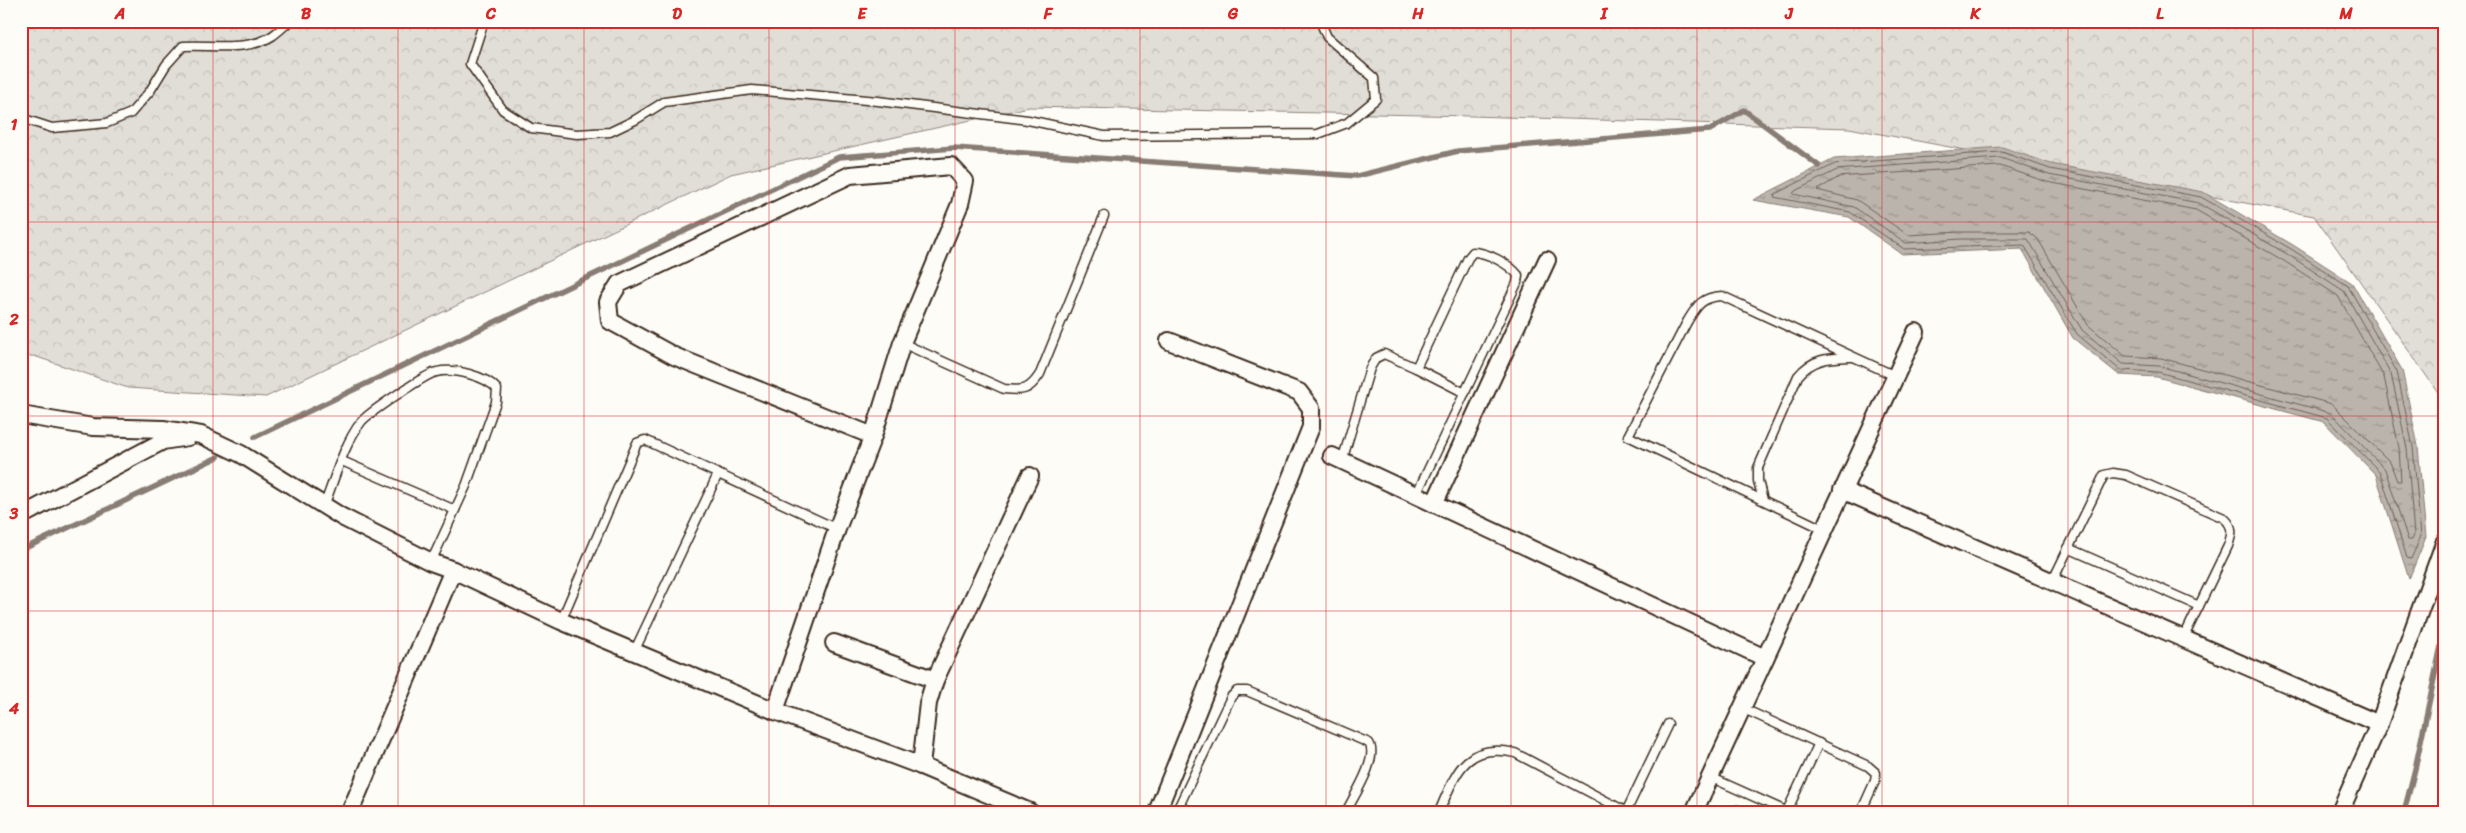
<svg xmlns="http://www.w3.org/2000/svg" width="2466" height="833" font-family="Sriracha,sans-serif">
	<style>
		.forest { fill: url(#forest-crowns); stroke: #8e847a }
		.water { fill: url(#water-ripples); stroke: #887d74 }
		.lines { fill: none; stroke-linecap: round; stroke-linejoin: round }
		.shore { stroke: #6e6157; stroke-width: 1 }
		.stream { stroke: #887d74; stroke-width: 5.5 }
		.service-casing { stroke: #3b2a1e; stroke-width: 11 }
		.minor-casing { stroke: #3b2a1e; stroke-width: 20 }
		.service { stroke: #fdfcf7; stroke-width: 8 }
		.minor { stroke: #fdfcf7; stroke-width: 16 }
		.grid { fill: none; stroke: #d62828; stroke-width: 1; stroke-opacity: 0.55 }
		.neatline { fill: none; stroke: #d62828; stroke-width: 2 }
		.grid-label { font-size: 16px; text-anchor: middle; font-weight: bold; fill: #d62828 }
	</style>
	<defs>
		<pattern id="forest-crowns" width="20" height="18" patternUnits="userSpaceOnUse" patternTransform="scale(1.25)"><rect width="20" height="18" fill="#e1ded7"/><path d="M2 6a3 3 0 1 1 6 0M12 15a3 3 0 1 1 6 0" fill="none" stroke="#c2bfb8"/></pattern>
		<pattern id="water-ripples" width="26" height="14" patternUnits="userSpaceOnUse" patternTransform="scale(1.25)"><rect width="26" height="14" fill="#bbb4ad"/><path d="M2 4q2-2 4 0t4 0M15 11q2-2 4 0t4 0" fill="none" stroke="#99938c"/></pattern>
	</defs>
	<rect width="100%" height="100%" fill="#fdfcf7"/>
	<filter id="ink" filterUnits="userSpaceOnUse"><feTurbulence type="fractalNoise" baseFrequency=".02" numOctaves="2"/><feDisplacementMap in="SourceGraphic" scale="10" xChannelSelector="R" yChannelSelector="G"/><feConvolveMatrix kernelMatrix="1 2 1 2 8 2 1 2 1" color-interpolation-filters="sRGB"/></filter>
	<g filter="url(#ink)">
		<!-- forest -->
		<polygon class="forest" points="21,21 2445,21 2442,398 2314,216 1849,128 1472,116 1029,107 731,174 266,397 128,388 34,356 21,357"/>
		<!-- water -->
		<polygon class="water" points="2002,147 2051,164 2203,192 2293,245 2352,283 2402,370 2418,446 2426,537 2409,579 2376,475 2324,422 2157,377 2119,375 2073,338 2022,249 1902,254 1849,217 1753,200 1834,159"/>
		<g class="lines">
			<!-- shore -->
			<g class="shore">
				<polygon points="2002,152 2050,169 2201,197 2291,249 2348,286 2397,372 2413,447 2421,536 2411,559 2407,558 2380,472 2327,418 2158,372 2120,370 2077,334 2024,245 1904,249 1850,212 1774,197 1775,194 1835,164"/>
				<polygon points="2001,158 2049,175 2199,203 2287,254 2344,291 2391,374 2407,448 2414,535 2412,540 2408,540 2385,469 2331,413 2159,366 2123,364 2082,330 2028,239 1960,239 1906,243 1854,207 1793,194 1795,191 1837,170"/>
				<polygon points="2000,166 2047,182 2196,210 2284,261 2338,296 2384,377 2399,448 2401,481 2397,481 2390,462 2332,404 2161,358 2125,356 2088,325 2038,239 2029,232 1960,232 1908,235 1857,200 1817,190 1839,177"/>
			</g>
			<!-- stream -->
			<g class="stream">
				<polyline points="255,437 839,157 954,148 1357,176 1458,151 1710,130 1744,110 1819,166"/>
				<polyline points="21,550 218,457"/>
				<polyline points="2404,812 2415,769 2441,646"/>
			</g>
			<defs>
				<g id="service">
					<polyline points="481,21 482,27 470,64 503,110 531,128 577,134 610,132 635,120 664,102 752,90 878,101 1028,120 1104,136 1318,134 1347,123 1376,99 1374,78 1327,37 1320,21"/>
					<path d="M21,118L52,128L107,123L131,113L150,91L166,65L183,46C211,44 247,52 272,36C278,32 284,26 290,21"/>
					<path d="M902,343L1004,389C1023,391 1029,391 1040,374L1104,216"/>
					<polyline points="1416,368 1465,393"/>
					<polyline points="342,461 455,510"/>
					<path d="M1342,461L1370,368L1376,358L1384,354L1416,368L1468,258L1473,252C1487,252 1509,264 1518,275L1517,283L1416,495"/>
					<path d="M1763,500L1758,481V468L1798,376C1813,358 1829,358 1852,357"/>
					<path d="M324,506C335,478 343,446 361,422C367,414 427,373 437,372C454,368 486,376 497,389L496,402L466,486L431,562"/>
					<path d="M1823,529L1628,436L1687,322C1697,306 1701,297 1722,296L1895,376"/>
					<polyline points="2068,548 2199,606"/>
					<path d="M2052,582L2104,475L2113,473L2126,475L2224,518C2234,527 2232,534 2228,546L2183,639"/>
					<polyline points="561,621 637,443 645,440 837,529"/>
					<polyline points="634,652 718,474"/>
					<polyline points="1742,708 1868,766 1876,773 1875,781 1861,812"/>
					<polyline points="1710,777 1788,812"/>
					<path d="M1179,806L1231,697L1237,691H1247L1369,743C1379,758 1354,796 1346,812"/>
					<polyline points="1787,811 1819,743"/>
					<polyline points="1176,812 1179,806 1193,812"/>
					<path d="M1439,812C1456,773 1465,742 1515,753L1627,812"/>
					<polyline points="1626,812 1668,724"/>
					<polyline points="1728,812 1738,810 1742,812"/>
				</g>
				<g id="minor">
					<polyline points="21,415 93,427 163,429 201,435 241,454 342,517 431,562 453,570"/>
					<polyline points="1332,456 1765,658"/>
					<polyline points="1842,490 2379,724"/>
					<polyline points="1434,504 1547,260"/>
					<polyline points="21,516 163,441 188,437"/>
					<polyline points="834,643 935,680"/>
					<polyline points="775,711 837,529 873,436 902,343 960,204 965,181 951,166 850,175 619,284 608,302 610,321 674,356 873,436"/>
					<polyline points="921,766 928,703 935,680 1030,476"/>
					<polyline points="350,812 453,570 561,621 775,711 921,766 1030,812"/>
					<polyline points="1157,812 1311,427 1311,408 1299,392 1169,341"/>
					<polyline points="1694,812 1916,332"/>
					<polyline points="2340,812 2379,724 2445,541"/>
				</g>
			</defs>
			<!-- service casing -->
			<use href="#service" class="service-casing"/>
			<!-- minor casing -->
			<use href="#minor" class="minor-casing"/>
			<!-- service -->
			<use href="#service" class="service"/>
			<!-- minor -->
			<use href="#minor" class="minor"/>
		</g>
	</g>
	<!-- grid -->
	<path class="grid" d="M213,21V812M398,21V812M584,21V812M769,21V812M955,21V812M1140,21V812M1326,21V812M1511,21V812M1697,21V812M1882,21V812M2068,21V812M2253,21V812M21,222H2445M21,416H2445M21,611H2445"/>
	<!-- margin -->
	<rect width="2466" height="833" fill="none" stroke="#fdfcf7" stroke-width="55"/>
	<rect x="28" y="28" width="2410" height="778" class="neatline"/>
	<g class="grid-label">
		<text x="120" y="19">A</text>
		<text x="306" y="19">B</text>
		<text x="491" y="19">C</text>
		<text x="677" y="19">D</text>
		<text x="862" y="19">E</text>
		<text x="1048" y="19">F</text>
		<text x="1233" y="19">G</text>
		<text x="1418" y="19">H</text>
		<text x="1604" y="19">I</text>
		<text x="1789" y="19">J</text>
		<text x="1975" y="19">K</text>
		<text x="2160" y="19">L</text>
		<text x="2346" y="19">M</text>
		<text x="14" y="130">1</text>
		<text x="14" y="325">2</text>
		<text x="14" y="519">3</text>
		<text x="14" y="714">4</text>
	</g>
</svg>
